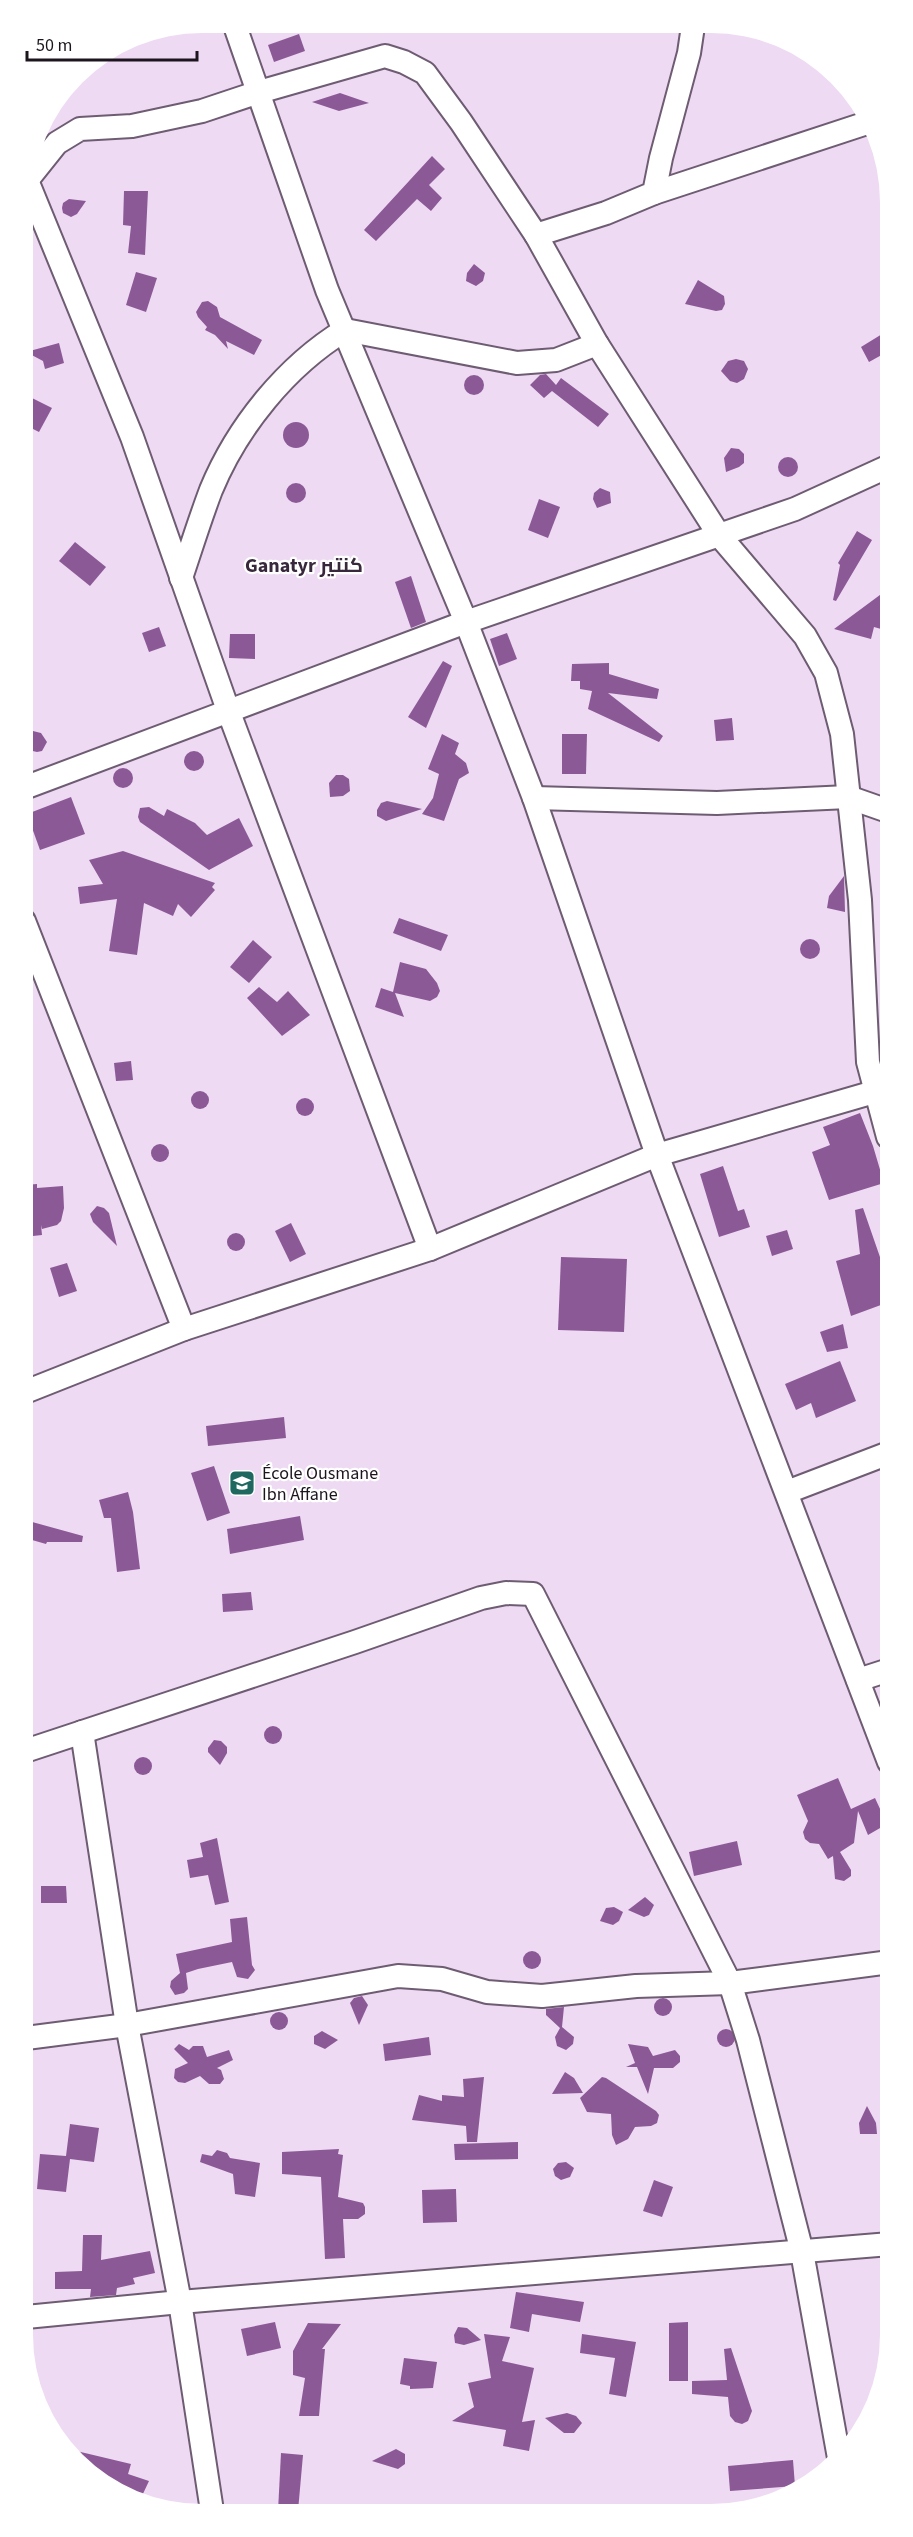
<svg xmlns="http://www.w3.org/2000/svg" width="913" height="2537" font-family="'Source Sans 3',Cairo,sans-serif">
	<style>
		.building { fill: #8c5997 }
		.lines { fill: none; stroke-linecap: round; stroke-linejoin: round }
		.minor-casing { stroke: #6e5c72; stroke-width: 26 }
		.minor { stroke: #fff; stroke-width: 22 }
		.labels { text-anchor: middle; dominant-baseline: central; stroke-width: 4.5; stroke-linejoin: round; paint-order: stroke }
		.poi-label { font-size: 18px; fill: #1d151e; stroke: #fff; text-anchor: start }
		.neighbourhood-label { font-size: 20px; font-weight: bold; fill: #38283b; stroke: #fff }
	</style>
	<rect width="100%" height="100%" fill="#efdaf4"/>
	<!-- building -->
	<g class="building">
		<polygon points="299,34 305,51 274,62 268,45"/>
		<polygon points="340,93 369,103 339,111 312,102"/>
		<polygon points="432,156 445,169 429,185 442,198 431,211 417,199 376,241 364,230"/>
		<polygon points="124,191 148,191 145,255 128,253 131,226 123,225"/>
		<polygon points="69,199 86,201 77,214 71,217 63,213 62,208 63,203"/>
		<polygon points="474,264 485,273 483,281 476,286 466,281 467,273"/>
		<polygon points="136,272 157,278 146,312 126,305"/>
		<polygon points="698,280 724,296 725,304 722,310 716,311 685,304"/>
		<polygon points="208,301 217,307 220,317 262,340 254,355 226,341 228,349 215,335 205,330 207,327 198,317 196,312 202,302"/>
		<polygon points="887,331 887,352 869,362 861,347"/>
		<polygon points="59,343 64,363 45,369 43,361 26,352"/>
		<polygon points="736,359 744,361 748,369 744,379 737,383 730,381 721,371 728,361"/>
		<polygon points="546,374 556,385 561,378 609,414 598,427 552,391 544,398 530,385 540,375"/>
		<circle cx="474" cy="385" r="10"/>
		<polygon points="32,398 52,408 39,432 23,424 23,416"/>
		<circle cx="296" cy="435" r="13"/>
		<polygon points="731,448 739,449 744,454 744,463 739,467 726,472 724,458"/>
		<circle cx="788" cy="467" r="10"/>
		<circle cx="296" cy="493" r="10"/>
		<polygon points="600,488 610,492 611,503 597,508 593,499 594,493"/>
		<polygon points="539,499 560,507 548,538 528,530"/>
		<polygon points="857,531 872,540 836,601 833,600 840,565 838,563"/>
		<polygon points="75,542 106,567 90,586 59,561"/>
		<polygon points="411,576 426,622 411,628 395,582"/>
		<polygon points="888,589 888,631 874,627 871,639 834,629"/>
		<polygon points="159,627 166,646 149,652 142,633"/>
		<polygon points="507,633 517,659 499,666 490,639"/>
		<polygon points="230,634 255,634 255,659 229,658"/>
		<polygon points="443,661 452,666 426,728 408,717"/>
		<polygon points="609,663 609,674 659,689 657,699 608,693 663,736 659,742 588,709 592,691 580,689 580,681 571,681 572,664"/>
		<polygon points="732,718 734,740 716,741 714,720"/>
		<polygon points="33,731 41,733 47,742 42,751 37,752 24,749 27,737"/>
		<polygon points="442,734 459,743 455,754 466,763 469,773 459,779 444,821 422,814 433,798 439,774 428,769"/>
		<polygon points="562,734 587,734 586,774 562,774"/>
		<circle cx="194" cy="761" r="10"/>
		<circle cx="123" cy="778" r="10"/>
		<polygon points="336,775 343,775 349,779 350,791 343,796 330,797 329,783"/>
		<polygon points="71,797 85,834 40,850 27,814"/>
		<polygon points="387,801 422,809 386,821 377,816 377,810 381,803"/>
		<polygon points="149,807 164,816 167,809 195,823 207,835 239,818 253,846 209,870 140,822 138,817 140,808"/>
		<polygon points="123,851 215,883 212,887 215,890 191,917 178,904 173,916 144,903 137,955 109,951 117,899 80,904 78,887 103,884 89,860"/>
		<polygon points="844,876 845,912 827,908 829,896"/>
		<polygon points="399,918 448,935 441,951 393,933"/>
		<circle cx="810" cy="949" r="10"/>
		<polygon points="253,940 272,957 249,983 230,967"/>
		<polygon points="400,962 426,969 437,983 440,991 437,997 430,1001 395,993 404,1017 375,1007 381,988 393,992"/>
		<polygon points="259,987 277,1002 288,991 310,1015 282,1036 247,998"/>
		<polygon points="131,1061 133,1080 116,1081 114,1063"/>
		<circle cx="200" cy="1100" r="9"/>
		<circle cx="305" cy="1107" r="9"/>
		<polygon points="860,1113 873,1146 884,1183 829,1200 812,1152 830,1145 823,1127"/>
		<circle cx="160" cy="1153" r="9"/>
		<polygon points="723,1166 738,1211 744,1209 750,1227 719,1237 700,1174"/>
		<polygon points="37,1184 37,1188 63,1186 64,1208 61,1221 57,1225 42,1229 41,1225 42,1235 24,1237 24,1185"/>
		<polygon points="97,1206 104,1208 109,1213 117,1246 93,1222 90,1214"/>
		<polygon points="863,1208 889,1283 889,1302 851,1316 836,1261 860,1254 855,1210"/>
		<polygon points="291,1223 306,1254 290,1262 275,1231"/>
		<polygon points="787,1230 793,1249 772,1256 766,1236"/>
		<circle cx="236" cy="1242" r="9"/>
		<polygon points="561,1257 627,1259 624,1332 558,1330"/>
		<polygon points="67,1263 77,1291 59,1297 50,1268"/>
		<polygon points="843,1324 848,1348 827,1352 820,1332"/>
		<polygon points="840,1361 856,1401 816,1418 811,1403 796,1410 785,1384"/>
		<polygon points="284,1417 286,1438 208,1446 206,1426"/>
		<polygon points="214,1466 230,1513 207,1521 191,1473"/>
		<polygon points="128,1492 133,1512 140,1569 117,1572 111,1518 104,1518 99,1500"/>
		<polygon points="300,1516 304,1540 230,1554 227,1529"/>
		<polygon points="25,1520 83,1536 82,1542 47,1542 46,1544 25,1538"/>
		<polygon points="251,1592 253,1610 223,1612 222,1594"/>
		<circle cx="273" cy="1735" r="9"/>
		<polygon points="214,1740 221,1741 227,1747 227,1753 220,1765 208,1752 208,1748"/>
		<circle cx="143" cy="1766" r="9"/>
		<polygon points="838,1778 851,1809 875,1798 887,1824 868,1835 858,1811 854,1843 840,1852 851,1870 851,1876 844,1881 835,1879 833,1856 828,1859 819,1844 810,1843 805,1839 803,1832 808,1821 797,1795"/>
		<polygon points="217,1838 229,1902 215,1905 208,1875 190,1878 187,1860 203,1857 200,1843"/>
		<polygon points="737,1841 742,1865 694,1876 689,1852"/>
		<polygon points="41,1886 66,1886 67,1903 41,1903"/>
		<polygon points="645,1897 654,1905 649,1915 644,1917 628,1910"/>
		<polygon points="614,1907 623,1912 619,1921 613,1925 600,1921 606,1908"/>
		<polygon points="247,1917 252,1965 255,1970 248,1979 237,1977 232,1962 198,1969 186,1973 188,1989 184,1993 175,1995 170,1987 171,1981 180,1973 176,1954 232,1942 230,1919"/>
		<circle cx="532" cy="1960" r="9"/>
		<polygon points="362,1996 368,2005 359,2025 350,2003 354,1998"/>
		<circle cx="663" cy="2007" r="9"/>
		<polygon points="564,2007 562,2027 574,2037 573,2044 566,2050 557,2046 555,2037 560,2028 546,2015 546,2009"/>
		<circle cx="279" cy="2021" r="9"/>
		<circle cx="726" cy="2038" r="9"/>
		<polygon points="322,2031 338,2040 325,2049 314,2044 314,2036"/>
		<polygon points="429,2037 431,2055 385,2061 383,2044"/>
		<polygon points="179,2044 189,2050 193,2046 203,2046 207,2057 229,2050 233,2060 217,2068 221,2070 224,2079 220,2084 209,2084 200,2076 185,2083 178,2082 174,2078 175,2069 188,2063 174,2049"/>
		<polygon points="628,2044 648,2047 653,2056 675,2050 680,2056 680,2062 673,2068 654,2068 648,2094 637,2067 626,2067 635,2063"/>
		<polygon points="565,2072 574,2078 583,2093 552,2094"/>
		<polygon points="484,2077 477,2142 467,2142 466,2126 412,2120 419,2095 442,2101 442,2095 464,2097 463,2079"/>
		<polygon points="602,2077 606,2078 656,2111 659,2115 657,2123 651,2126 635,2127 628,2139 616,2145 612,2135 611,2114 587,2112 580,2098"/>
		<polygon points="867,2106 876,2123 877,2134 860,2134 859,2123"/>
		<polygon points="70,2124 99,2128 94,2162 70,2159 66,2192 37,2189 40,2154 66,2156"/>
		<polygon points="518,2142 518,2159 455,2160 454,2144"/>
		<polygon points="339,2149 338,2154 343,2155 338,2197 363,2203 365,2207 365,2214 358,2219 343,2219 345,2258 325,2259 321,2177 282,2174 282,2152"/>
		<polygon points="217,2150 227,2153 230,2158 260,2163 255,2197 235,2194 233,2174 200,2162 202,2154 212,2156"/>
		<polygon points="566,2162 574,2168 570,2177 561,2180 555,2176 553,2169 558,2163"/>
		<polygon points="654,2180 673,2187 662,2217 643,2211"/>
		<polygon points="456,2189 457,2222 423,2223 422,2190"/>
		<polygon points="83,2235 102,2235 101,2260 150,2251 155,2273 133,2278 135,2284 117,2288 116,2295 90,2297 91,2289 55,2289 55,2272 82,2271"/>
		<polygon points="516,2292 584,2302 580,2322 532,2314 529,2332 510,2328"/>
		<polygon points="275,2322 281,2348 247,2356 241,2329"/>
		<polygon points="688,2322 688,2381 669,2381 669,2323"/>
		<polygon points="308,2323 341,2324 322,2349 325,2349 319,2416 299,2416 305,2378 293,2375 293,2351"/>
		<polygon points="458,2327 467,2328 481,2340 464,2345 455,2343 454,2335"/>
		<polygon points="484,2334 510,2337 502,2361 534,2368 522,2422 535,2420 529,2451 503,2446 506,2430 452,2421 474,2407 468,2383 491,2378"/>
		<polygon points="582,2334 636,2342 626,2397 609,2394 615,2358 580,2353"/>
		<polygon points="731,2348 752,2411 748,2421 742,2424 735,2422 730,2416 728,2397 692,2394 692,2381 727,2380 724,2349"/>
		<polygon points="404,2358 437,2362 433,2388 410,2389 410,2386 400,2384"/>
		<polygon points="567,2413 576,2416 582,2423 574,2433 564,2433 545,2418"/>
		<polygon points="64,2448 131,2464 128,2474 149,2481 141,2498 105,2483 75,2462"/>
		<polygon points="396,2449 405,2454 405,2464 398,2469 372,2461"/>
		<polygon points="281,2453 303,2455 298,2511 278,2511"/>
		<polygon points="793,2460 795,2486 730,2491 728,2466"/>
	</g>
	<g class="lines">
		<defs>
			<g id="minor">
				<polyline points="234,23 327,290 466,622 534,798 657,1155 889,1762"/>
				<polyline points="26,178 132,437 228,710 430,1249"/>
				<polyline points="25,183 57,143 80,129 132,126 202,111 259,92 385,56 404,62 425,73 461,122 536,235 597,344 719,535 805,636 826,673 842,734 860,900 868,1062 888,1137"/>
				<polyline points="654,193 870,122"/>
				<polyline points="536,235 606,213 654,193 661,158 689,53 693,26"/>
				<path d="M181,578C191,548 200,519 211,490C237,427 286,366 345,330L517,363L556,360L597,344"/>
				<polyline points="24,788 466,622 795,509 887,467"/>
				<polyline points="534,798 717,803 848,797 888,811"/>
				<polyline points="24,921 184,1329"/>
				<polyline points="25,1392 184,1329 430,1249 657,1155 888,1088"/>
				<polyline points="787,1492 889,1453"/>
				<polyline points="858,1680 889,1670"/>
				<polyline points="82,1732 127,2025 180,2302 212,2511"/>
				<polyline points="25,1751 355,1642 481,1598 506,1593 533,1594 730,1983 748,2040 802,2252 839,2458"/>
				<polyline points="26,2038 127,2025 398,1976 442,1979 487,1992 542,1996 636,1986 730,1983 890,1962"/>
				<polyline points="26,2317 180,2302 890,2244"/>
			</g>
		</defs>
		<!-- minor casing -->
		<use href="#minor" class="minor-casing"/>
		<!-- minor -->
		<use href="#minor" class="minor"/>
	</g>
	<!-- icons -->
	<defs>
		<symbol id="school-square" viewBox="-11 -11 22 22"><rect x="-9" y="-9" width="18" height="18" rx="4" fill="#1e6860" stroke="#fff"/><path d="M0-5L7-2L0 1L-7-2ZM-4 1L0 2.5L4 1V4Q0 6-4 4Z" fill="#fff"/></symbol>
	</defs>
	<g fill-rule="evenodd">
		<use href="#school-square" x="227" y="1468" width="30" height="30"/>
	</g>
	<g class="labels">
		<!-- poi labels -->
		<g class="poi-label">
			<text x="262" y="1473">École Ousmane<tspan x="262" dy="21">Ibn Affane</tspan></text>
		</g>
		<!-- neighbourhood labels -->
		<g class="neighbourhood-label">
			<text x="304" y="566">Ganatyr كنتير</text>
		</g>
	</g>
	<!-- crop -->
	<path d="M0 0H913V2537H0ZM202 33H711A169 169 0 0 1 880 202V2335A169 169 0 0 1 711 2504H202A169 169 0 0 1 33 2335V202A169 169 0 0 1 202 33Z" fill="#fff" fill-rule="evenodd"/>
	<!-- scale -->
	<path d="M27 51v9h170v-9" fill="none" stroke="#1d151e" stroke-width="3"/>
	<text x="36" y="51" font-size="18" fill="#1d151e" stroke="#ffffff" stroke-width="4.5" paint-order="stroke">50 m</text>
</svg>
